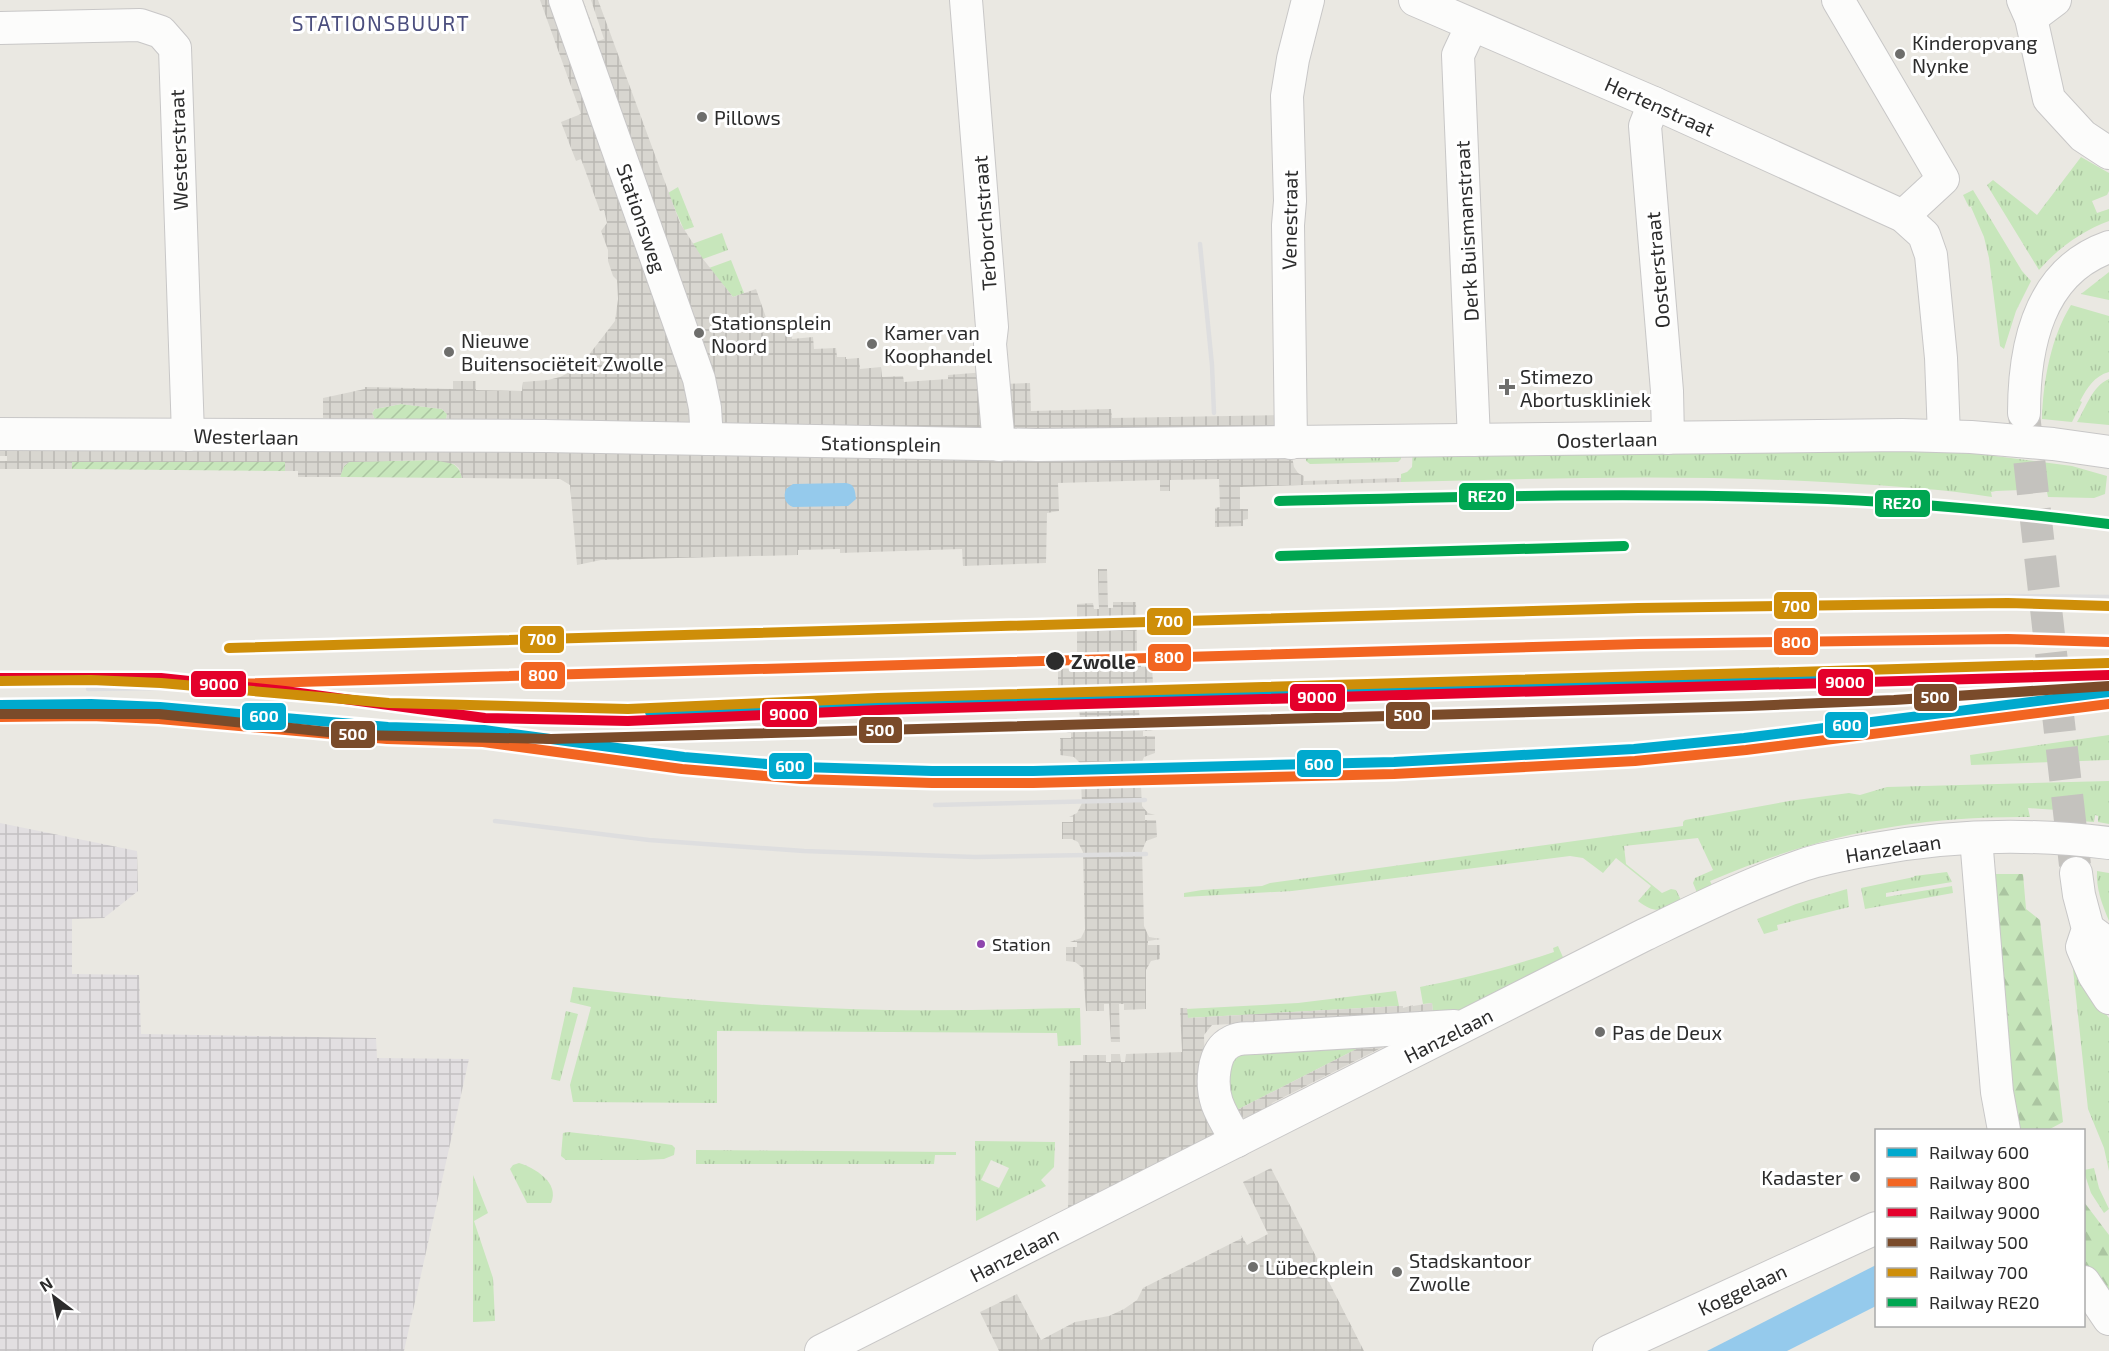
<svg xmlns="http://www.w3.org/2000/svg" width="2109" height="1351" font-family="'Exo 2',sans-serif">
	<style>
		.industrial { fill: url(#industrial-grid) }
		.grass { fill: url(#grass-tufts); fill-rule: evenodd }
		.forest { fill: url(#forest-firs) }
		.garden { fill: url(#garden-furrows) }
		.plaza { fill: url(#plaza-grid); fill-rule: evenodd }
		.water { fill: #95caec }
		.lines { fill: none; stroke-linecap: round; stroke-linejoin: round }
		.minor-tunnel { stroke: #c4c2be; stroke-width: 32; stroke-dasharray: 32 16; stroke-linecap: butt }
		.minor-casing { stroke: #c8c7c7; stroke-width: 34 }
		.minor { stroke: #fcfcfb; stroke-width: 32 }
		.rail { stroke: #dededf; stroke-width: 4.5 }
		.rail-1-casing { stroke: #fff; stroke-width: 15 }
		.rail-2-casing { stroke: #fff; stroke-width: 15 }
		.rail-3-casing { stroke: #fff; stroke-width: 15 }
		.rail-4-casing { stroke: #fff; stroke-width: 15 }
		.rail-5-casing { stroke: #fff; stroke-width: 15 }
		.rail-6-casing { stroke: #fff; stroke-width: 15 }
		.rail-1 { stroke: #00a9ce; stroke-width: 10 }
		.rail-2 { stroke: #f26522; stroke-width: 10 }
		.rail-3 { stroke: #e4002b; stroke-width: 10 }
		.rail-4 { stroke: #7a4b2a; stroke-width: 10 }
		.rail-5 { stroke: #ce8e09; stroke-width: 10 }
		.rail-6 { stroke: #00a651; stroke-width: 10 }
		.poi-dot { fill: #6e6e6c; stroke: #fff; stroke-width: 2 }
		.stop-dot { fill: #2c2c2c; stroke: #fff; stroke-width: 2 }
		.bus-dot { fill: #8e44ad; stroke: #fff; stroke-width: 2 }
		.labels { text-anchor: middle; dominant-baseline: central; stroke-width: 6; stroke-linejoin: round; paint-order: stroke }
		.bus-label { font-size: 18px; fill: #2c2c2c; stroke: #fff; text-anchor: start }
		.poi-label { font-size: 20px; fill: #2c2c2c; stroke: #fff; text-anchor: start }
		.street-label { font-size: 20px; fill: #2c2c2c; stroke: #fff }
		.stop-label { font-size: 20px; font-weight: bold; fill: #2c2c2c; stroke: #fff; text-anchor: start }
		.neighbourhood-label { font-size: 21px; letter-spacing: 1.5px; fill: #4b4e7e; stroke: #fff }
		.line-badge { stroke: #fff; stroke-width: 2 }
		.badge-label { font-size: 16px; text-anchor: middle; font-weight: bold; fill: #fff }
	</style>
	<defs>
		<pattern id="industrial-grid" width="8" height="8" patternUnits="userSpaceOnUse" patternTransform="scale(1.5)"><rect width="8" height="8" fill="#e2dfe1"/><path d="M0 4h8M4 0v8" fill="none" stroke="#c2c0c1"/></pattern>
		<pattern id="grass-tufts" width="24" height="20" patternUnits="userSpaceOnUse" patternTransform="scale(1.5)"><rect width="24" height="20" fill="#c7e6bb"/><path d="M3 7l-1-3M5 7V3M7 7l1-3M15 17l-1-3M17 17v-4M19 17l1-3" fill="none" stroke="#abc5a1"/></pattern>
		<pattern id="forest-firs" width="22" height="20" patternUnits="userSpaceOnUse" patternTransform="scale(1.5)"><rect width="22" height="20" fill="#c7e6bb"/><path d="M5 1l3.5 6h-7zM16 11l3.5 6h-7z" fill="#abc5a1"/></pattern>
		<pattern id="garden-furrows" width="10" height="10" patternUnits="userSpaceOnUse" patternTransform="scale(1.5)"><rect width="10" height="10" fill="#c7e6bb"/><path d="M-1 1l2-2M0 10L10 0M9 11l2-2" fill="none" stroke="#abc5a1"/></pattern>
		<pattern id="plaza-grid" width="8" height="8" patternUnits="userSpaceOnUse" patternTransform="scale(1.5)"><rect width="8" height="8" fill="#d8d6d0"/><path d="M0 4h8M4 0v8" fill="none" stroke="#bab8b3"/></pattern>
	</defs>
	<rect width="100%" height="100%" fill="#eae8e2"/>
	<!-- industrial -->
	<polygon class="industrial" points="0,823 137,851 138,891 104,918 72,919 72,974 139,975 141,1034 376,1038 377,1058 469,1059 404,1351 0,1351"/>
	<!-- grass -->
	<g class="grass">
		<path d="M2081,157L2109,173V191L2107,195L2092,201L2097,213L2109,209V221C2082,231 2058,248 2039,270L1987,185L1993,180L2037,215Z"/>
		<polygon points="678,187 694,227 684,230 668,193"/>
		<polygon points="1973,190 2022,271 2031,281 2016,311 2004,349 2000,346 1989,258 1984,237 1971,207 1973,206 1969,207 1963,195"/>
		<polygon points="722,233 728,250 703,259 692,244"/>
		<polygon points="731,260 744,293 733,297 709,268"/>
		<polygon points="2109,272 2109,300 2081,294"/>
		<path d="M2071,305L2109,316V372C2094,376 2087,388 2080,401L2082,402L2072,422L2042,419C2043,381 2051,337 2071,305Z"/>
		<path d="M2109,379V425L2077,422C2086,408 2092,386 2109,379Z"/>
		<path d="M1986,450L1995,456L2072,466L2107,476L2105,494L2094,498L2048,497L2047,492L2043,489L1996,491L1991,492L1992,497C1942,489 1892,486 1842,483C1695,474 1548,478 1401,482V474L1407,472L1412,467L1413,451Z"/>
		<polygon points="1401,451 1401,459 1398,462 1310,464 1306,461 1306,452"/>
		<polygon points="2109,735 2109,760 1971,765 1970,755"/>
		<path d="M2109,781V824L2098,822V816L2095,815L2094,822L2080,821L2085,818V812L2028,808L2030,817C1913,816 1818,835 1710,881L1713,887L1698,895L1693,883L1695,878L1713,870L1698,838L1624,846L1626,864L1662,893L1671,889L1676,890L1682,902C1662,910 1656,915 1638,901L1651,886L1616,858L1603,873L1583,858L1570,856L1292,891L1184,897V893L1202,890L1262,886L1270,883L1683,826V822L1685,820L1789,801L1849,793L1860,795L1887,787Z"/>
		<path d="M2097,871L2109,873V921C2102,904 2096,889 2097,871Z"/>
		<polygon points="1947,872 1952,882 1886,893 1886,897 1952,886 1953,893 1865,909 1861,888 1914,877 1914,876"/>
		<polygon points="1847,889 1849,907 1777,925 1778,930 1764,934 1757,919 1796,904"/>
		<path d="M1558,946L1566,964L1464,1015L1433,1013L1432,1003L1423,1004L1420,987C1466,978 1510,967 1554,952L1553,948Z"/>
		<polygon points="2077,968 2094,999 2109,1018 2109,1171 2104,1148 2088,1109 2073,969"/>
		<path d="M573,987C678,1000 783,1008 888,1010C952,1011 1016,1009 1080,1008L1081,1045L1058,1046L1057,1033L717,1031V1103L573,1102L570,1085L591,1007L570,1002Z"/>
		<polygon points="1396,991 1399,1006 1187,1018 1186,1009 1298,1003"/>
		<polygon points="566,1011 578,1014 560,1081 551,1079"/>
		<polygon points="1382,1036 1233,1112 1229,1108 1228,1056"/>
		<polygon points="568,1132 631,1139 672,1145 675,1148 674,1155 664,1159 644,1160 566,1160 561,1156 563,1133"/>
		<path d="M975,1141L1055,1142L1054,1167L1041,1180L1046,1186L976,1221ZM991,1160L1009,1168L999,1188L981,1180Z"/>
		<polygon points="696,1150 956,1152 956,1155 935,1155 934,1164 696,1164"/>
		<path d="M519,1163C535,1168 560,1183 551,1203H527L510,1169L513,1165Z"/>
		<polygon points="2094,1168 2099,1188 2109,1209 2104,1213 2091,1193 2084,1172 2084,1170"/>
		<polygon points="473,1175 488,1213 474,1221 493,1278 495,1321 473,1322"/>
	</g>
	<!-- forest -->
	<g class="forest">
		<polygon points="1992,874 2023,874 2026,909 2040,920 2063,1122 2048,1130 2015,1130"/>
		<polygon points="2084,1202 2109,1235 2109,1302 2084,1266"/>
	</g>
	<!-- garden -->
	<g class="garden">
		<polygon points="401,404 442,409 447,414 446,421 375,420 372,413 375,409"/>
		<path d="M433,460C447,461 459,462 462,478L340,477L344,466L349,462Z"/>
		<polygon points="72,462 285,462 285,471 72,469"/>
	</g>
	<!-- plaza -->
	<g class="plaza">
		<path d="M540,0H583L598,41L604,39L591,0H598L680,223L703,259L733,297L756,289L769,326L775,330L791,329L792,339L813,337L814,349L836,348L837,357H846V359L859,358L860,369L881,367L882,377L903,376L904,382L948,379V375L986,372L1001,384L1030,383L1031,411L1111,409L1112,418L1284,415L1294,467L1298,473L1304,476V481L1401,478V482L1240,487V509H1248V519L1243,520V526L1215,527V508L1220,507L1219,479L1170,480V491H1160V480L1058,483L1059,511L1047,513L1046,563L963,566L962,549L840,553V549L798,550V555L601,560L577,565L570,485L560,479L462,478L459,468L454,464L433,460L349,462L344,466L340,477H298V471H285V462H72V469H0V461H7V456H0V446L329,426V418H323V398L365,389V387L453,389V381H476V390L522,391L523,382L548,380L560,377L574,370L587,362L588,356L615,321L618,299L617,280L613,276L608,261V250L601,231L607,223L604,210L600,211L581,159L576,161L561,122L581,114ZM570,46L593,108L587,110L564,48ZM401,404L442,409L447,414L446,421L375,420L372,413L375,409Z"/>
		<polygon points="1098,569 1107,569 1108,608 1113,608 1113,602 1136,602 1137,651 1142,659 1151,662 1141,662 1141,667 1152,667 1153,684 1142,688 1138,698 1140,722 1144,728 1153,731 1143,731 1143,736 1155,736 1155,753 1144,757 1140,767 1142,806 1148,813 1155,815 1145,815 1145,820 1156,820 1157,837 1146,841 1142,851 1144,926 1149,937 1161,939 1148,941 1148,945 1160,945 1160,959 1151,961 1146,970 1146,1009 1124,1010 1124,1004 1119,1004 1120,1042 1111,1042 1109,1004 1104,1004 1104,1011 1086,1011 1083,968 1075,962 1066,961 1066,947 1077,947 1077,942 1070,942 1081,938 1085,930 1083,852 1078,842 1072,839 1062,839 1062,822 1073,822 1073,817 1069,817 1077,813 1082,803 1080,763 1074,757 1060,755 1060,738 1071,738 1071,733 1066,733 1077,728 1080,719 1078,695 1072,688 1058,686 1058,669 1069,669 1069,664 1065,664 1071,662 1077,655 1077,604 1093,603 1094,609 1099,609"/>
		<polygon points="1432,1003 1433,1013 1212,1025 1204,1035 1206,1108 1216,1127 1216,1137 1068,1215 1070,1061 1083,1061 1083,1055 1106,1055 1106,1062 1111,1062 1111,1054 1120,1054 1121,1062 1125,1062 1126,1054 1182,1052 1180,1008 1187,1008 1188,1018 1399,1006 1403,1006 1403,1008 1413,1005 1413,1006"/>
		<polygon points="1382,1036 1389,1044 1272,1103 1267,1115 1254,1119 1244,1118 1233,1112"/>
		<polygon points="1271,1168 1364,1351 999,1351 980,1312 1017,1294 1041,1340 1075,1322 1109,1316 1124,1309 1137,1300 1143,1288 1242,1238 1241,1235 1247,1245 1268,1234 1243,1182"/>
	</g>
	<!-- water -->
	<g class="water">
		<path d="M846,483C855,484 855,491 856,499L848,506L793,507C785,504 783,497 786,489L793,484Z"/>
		<polygon points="1876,1265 1876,1306 1787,1351 1707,1351"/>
	</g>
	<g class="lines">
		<!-- minor-tunnel -->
		<polyline class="minor-tunnel" points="2024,414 2075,865"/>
		<defs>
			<g id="minor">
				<polyline points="565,0 699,379 705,408 707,439"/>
				<polyline points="966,0 992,327 990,344 999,445"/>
				<polyline points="1415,0 1654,103 1903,216 1924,235 1931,255 1941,358 1944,436"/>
				<polyline points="1838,0 1943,179 1903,216"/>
				<polyline points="2023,0 2031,18 2049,99 2083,136 2109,153"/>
				<polyline points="2031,18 2055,0"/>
				<polyline points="1472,25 1458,55 1474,440"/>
				<polyline points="0,28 140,25 161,32 175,48 188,435"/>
				<polyline points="1654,103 1645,126 1667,391 1668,438"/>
				<path d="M2024,413C2024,347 2038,272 2109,247"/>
				<polyline points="0,434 545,436 1037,445 1902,435 1971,437 2053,444 2109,452"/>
				<polyline points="1291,443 1288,225 1290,201 1287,96 1293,59 1308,0"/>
				<polyline points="1976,838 1997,1092 2004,1130"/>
				<polyline points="2076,873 2079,895 2088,929 2082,947 2094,975 2109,998"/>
				<polyline points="2088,929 2103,940 2109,953"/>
				<path d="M1237,1141C1230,1129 1222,1117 1217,1103C1211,1085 1212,1051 1231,1042C1238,1038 1247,1038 1255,1038L1454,1026"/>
				<polyline points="2084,1282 2109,1319"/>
				<path d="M821,1351L1644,935C1696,910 1748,884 1803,865C1824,858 1847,854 1869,850C1948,835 2029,833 2109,843"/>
				<polyline points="1609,1351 1876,1228"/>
			</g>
		</defs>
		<!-- minor casing -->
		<use href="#minor" class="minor-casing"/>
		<!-- minor -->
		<use href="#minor" class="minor"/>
		<!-- rail -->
		<g class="rail">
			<polyline points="1200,244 1212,365 1214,413"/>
			<polyline points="1143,619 1992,596 2109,597"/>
			<polyline points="88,689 260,687 691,671"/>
			<polyline points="935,805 1145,800"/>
			<polyline points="495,821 649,840 804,851 975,857 1146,854"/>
		</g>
		<defs>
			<g id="rail-1">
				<polyline points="0,705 91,704 160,707 388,727 484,730 684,757 802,767 932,771 1033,771 1394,762 1634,749 1744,738 2109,692"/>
				<polyline points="650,712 1545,688 1867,677"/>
			</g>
			<g id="rail-2">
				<polyline points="230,684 1639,644 2008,639 2109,642"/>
				<polyline points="0,717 91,716 159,719 387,739 483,742 682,769 801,779 932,783 1033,783 1394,774 1635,761 1746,750 2109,704"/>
			</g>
			<polyline id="rail-3" points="0,678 161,678 285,691 485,718 628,721 879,710 2109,675"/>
			<polyline id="rail-4" points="0,714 159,714 356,735 551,739 1749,706 1894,700 2109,686"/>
			<g id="rail-5">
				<polyline points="229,648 1638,608 2008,603 2109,606"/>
				<polyline points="0,681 91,680 161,683 389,703 628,709 878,698 2108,663"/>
			</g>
			<g id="rail-6">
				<path d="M1279,501C1452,497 1624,492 1797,498C1901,501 2005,511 2109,524"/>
				<polyline points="1280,556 1624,546"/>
			</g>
		</defs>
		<!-- rail-1 casing -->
		<use href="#rail-1" class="rail-1-casing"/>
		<!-- rail-2 casing -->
		<use href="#rail-2" class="rail-2-casing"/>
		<!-- rail-3 casing -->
		<use href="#rail-3" class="rail-3-casing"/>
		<!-- rail-4 casing -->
		<use href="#rail-4" class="rail-4-casing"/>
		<!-- rail-5 casing -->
		<use href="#rail-5" class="rail-5-casing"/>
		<!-- rail-6 casing -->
		<use href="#rail-6" class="rail-6-casing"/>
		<!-- rail-1 -->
		<use href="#rail-1" class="rail-1"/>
		<!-- rail-2 -->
		<use href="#rail-2" class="rail-2"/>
		<!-- rail-3 -->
		<use href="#rail-3" class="rail-3"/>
		<!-- rail-4 -->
		<use href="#rail-4" class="rail-4"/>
		<!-- rail-5 -->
		<use href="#rail-5" class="rail-5"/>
		<!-- rail-6 -->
		<use href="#rail-6" class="rail-6"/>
	</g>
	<!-- markers -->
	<g class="poi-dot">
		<circle cx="1900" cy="54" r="6"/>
		<circle cx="702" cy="117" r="6"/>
		<circle cx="699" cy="333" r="6"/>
		<circle cx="872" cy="344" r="6"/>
		<circle cx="449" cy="352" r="6"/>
		<path d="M1504 378h6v6h6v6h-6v6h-6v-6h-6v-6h6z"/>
		<circle cx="1600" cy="1032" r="6"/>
		<circle cx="1855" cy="1177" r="6"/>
		<circle cx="1253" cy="1267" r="6"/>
		<circle cx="1397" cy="1272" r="6"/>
	</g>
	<circle class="stop-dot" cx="1055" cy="661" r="10"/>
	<circle class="bus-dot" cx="981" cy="944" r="5"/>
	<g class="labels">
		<!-- bus labels -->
		<g class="bus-label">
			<text x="992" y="944">Station</text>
		</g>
		<!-- poi labels -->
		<g class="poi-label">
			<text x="1912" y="42">Kinderopvang<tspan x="1912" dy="23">Nynke</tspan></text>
			<text x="714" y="117">Pillows</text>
			<text x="711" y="322">Stationsplein<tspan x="711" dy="23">Noord</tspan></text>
			<text x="884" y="332">Kamer van<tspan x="884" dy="23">Koophandel</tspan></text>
			<text x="461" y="340">Nieuwe<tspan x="461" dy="23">Buitensociëteit Zwolle</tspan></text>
			<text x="1520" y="376">Stimezo<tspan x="1520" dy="23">Abortuskliniek</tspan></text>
			<text x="1612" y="1032">Pas de Deux</text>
			<text x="1843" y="1177" text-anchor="end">Kadaster</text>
			<text x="1409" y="1260">Stadskantoor<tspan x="1409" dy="23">Zwolle</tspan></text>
			<text x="1265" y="1267">Lübeckplein</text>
		</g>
		<!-- street labels -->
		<g class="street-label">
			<text transform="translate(1660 106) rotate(24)">Hertenstraat</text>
			<text transform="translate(178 150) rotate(-92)">Westerstraat</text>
			<text transform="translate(642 218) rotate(71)">Stationsweg</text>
			<text transform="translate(1289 220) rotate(-89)">Venestraat</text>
			<text transform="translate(984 223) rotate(-94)">Terborchstraat</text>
			<text transform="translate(1466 231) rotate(-93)">Derk Buismanstraat</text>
			<text transform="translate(1657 270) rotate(-95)">Oosterstraat</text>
			<text transform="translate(246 436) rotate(1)">Westerlaan</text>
			<text transform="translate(1607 439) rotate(-1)">Oosterlaan</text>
			<text transform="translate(881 443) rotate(1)">Stationsplein</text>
			<text transform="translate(1893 848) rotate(-9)">Hanzelaan</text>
			<text transform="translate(1448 1035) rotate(-27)">Hanzelaan</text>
			<text transform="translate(1014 1254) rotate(-27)">Hanzelaan</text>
			<text transform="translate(1742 1289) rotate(-25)">Koggelaan</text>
		</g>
		<!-- stop labels -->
		<g class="stop-label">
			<text x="1071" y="661">Zwolle</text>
		</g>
		<!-- neighbourhood labels -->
		<g class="neighbourhood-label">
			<text x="381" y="22">STATIONSBUURT</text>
		</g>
	</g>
	<g class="line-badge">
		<rect x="1458" y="482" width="57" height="29" rx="6" fill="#00a651"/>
		<rect x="1874" y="489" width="57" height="29" rx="6" fill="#00a651"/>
		<rect x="1773" y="591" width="45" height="29" rx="6" fill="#ce8e09"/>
		<rect x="1146" y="607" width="46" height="29" rx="6" fill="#ce8e09"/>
		<rect x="519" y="625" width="46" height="29" rx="6" fill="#ce8e09"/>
		<rect x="1773" y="627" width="46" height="29" rx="6" fill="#f26522"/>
		<rect x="1147" y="643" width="45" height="29" rx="6" fill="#f26522"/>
		<rect x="520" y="661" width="46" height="29" rx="6" fill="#f26522"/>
		<rect x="1817" y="668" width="57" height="29" rx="6" fill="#e4002b"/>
		<rect x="190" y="670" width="57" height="28" rx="6" fill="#e4002b"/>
		<rect x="1913" y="683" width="45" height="29" rx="6" fill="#7a4b2a"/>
		<rect x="1289" y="683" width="57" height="29" rx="6" fill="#e4002b"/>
		<rect x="761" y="700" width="57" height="28" rx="6" fill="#e4002b"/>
		<rect x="1385" y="701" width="46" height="29" rx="6" fill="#7a4b2a"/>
		<rect x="241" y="702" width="46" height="29" rx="6" fill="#00a9ce"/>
		<rect x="1824" y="711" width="45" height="28" rx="6" fill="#00a9ce"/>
		<rect x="858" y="716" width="45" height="28" rx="6" fill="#7a4b2a"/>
		<rect x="330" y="720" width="46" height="29" rx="6" fill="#7a4b2a"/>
		<rect x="1296" y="749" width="46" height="29" rx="6" fill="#00a9ce"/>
		<rect x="768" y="752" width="45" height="28" rx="6" fill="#00a9ce"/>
	</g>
	<g class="badge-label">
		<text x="1487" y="502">RE20</text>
		<text x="1902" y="509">RE20</text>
		<text x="1796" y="612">700</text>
		<text x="1169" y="627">700</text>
		<text x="542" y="645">700</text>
		<text x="1796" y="648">800</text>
		<text x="1169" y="663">800</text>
		<text x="543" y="681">800</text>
		<text x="1845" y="688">9000</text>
		<text x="219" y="690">9000</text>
		<text x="1935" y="703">500</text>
		<text x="1317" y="703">9000</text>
		<text x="789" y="720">9000</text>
		<text x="1408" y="721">500</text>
		<text x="264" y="722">600</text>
		<text x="1847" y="731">600</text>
		<text x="880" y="736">500</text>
		<text x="353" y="740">500</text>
		<text x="1319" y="770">600</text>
		<text x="790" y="772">600</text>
	</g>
	<!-- legend -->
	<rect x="1875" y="1129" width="210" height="198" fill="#ffffff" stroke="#ababab" stroke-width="1.5"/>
	<rect x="1887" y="1148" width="30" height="9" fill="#00a9ce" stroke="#ababab" stroke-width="1.5"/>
	<text x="1929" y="1159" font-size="18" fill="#2c2c2c">Railway 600</text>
	<rect x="1887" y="1178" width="30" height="9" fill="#f26522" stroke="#ababab" stroke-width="1.5"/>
	<text x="1929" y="1189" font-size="18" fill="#2c2c2c">Railway 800</text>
	<rect x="1887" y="1208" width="30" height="9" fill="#e4002b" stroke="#ababab" stroke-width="1.5"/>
	<text x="1929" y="1219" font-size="18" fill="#2c2c2c">Railway 9000</text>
	<rect x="1887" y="1238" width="30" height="9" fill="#7a4b2a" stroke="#ababab" stroke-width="1.5"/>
	<text x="1929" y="1249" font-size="18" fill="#2c2c2c">Railway 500</text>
	<rect x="1887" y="1268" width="30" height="9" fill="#ce8e09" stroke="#ababab" stroke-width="1.5"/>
	<text x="1929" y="1279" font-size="18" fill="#2c2c2c">Railway 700</text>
	<rect x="1887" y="1298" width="30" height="9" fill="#00a651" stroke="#ababab" stroke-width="1.5"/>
	<text x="1929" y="1309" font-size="18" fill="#2c2c2c">Railway RE20</text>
	<!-- north arrow -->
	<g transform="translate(54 1297) rotate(328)" stroke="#ffffff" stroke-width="4.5" paint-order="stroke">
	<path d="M0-4.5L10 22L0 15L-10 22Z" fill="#2c2c2c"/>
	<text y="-9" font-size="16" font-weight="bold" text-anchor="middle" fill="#2c2c2c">N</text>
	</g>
</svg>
